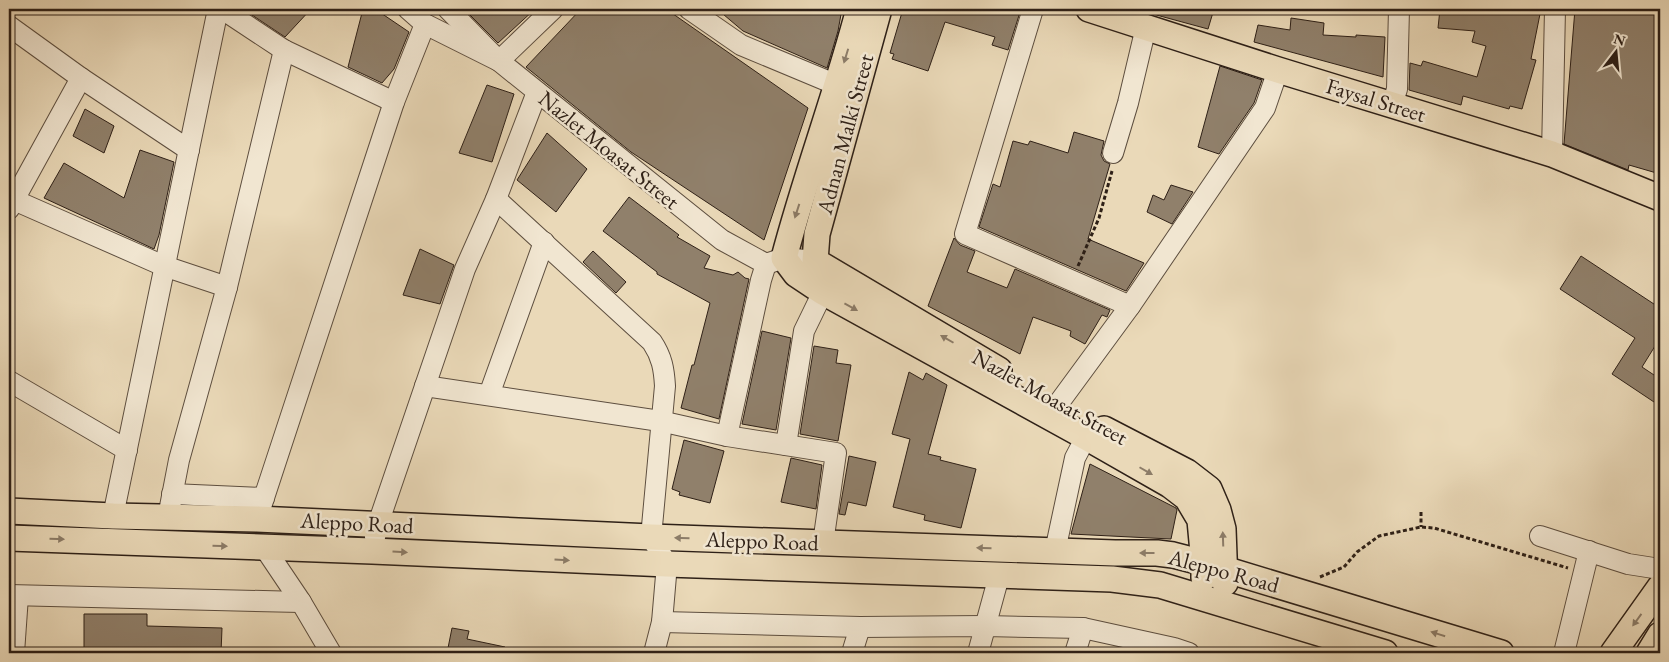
<svg xmlns="http://www.w3.org/2000/svg" width="1669" height="662" font-family="'EB Garamond',serif">
	<style>
		.building { fill: #90806b; stroke: #2e2017 }
		.lines { fill: none; stroke-linecap: round; stroke-linejoin: round }
		.minor-casing { stroke: #5d4e3f; stroke-width: 22 }
		.major-casing { stroke: #2e2017; stroke-width: 28 }
		.path { stroke: #2e2017; stroke-width: 3; stroke-dasharray: 4 2.5; stroke-linecap: butt }
		.minor { stroke: #f1e6d1; stroke-width: 20 }
		.major { stroke: #ead9b8; stroke-width: 25 }
		.oneway { fill: #8c7c68 }
		.labels { text-anchor: middle; dominant-baseline: central; stroke-width: 5; stroke-linejoin: round; paint-order: stroke }
		.street-label { font-size: 22px; fill: #2e2017; stroke: #f1e6d1 }
	</style>
	<rect width="100%" height="100%" fill="#ead9b8"/>
	<filter id="stains"><feTurbulence type="fractalNoise" baseFrequency=".004" numOctaves="4"/><feColorMatrix values="0 0 0 0 .2 0 0 0 0 .09 0 0 0 0 .02 0 0 0 .5 -.17"/></filter>
	<radialGradient id="worn" r=".72"><stop offset=".6" stop-color="#630" stop-opacity="0"/><stop offset="1" stop-color="#630" stop-opacity=".3"/></radialGradient>
	<!-- building -->
	<g class="building">
		<polygon points="243,9 311,9 285,37"/>
		<polygon points="363,9 375,9 409,32 394,69 382,83 348,67"/>
		<polygon points="464,9 535,9 498,43"/>
		<polygon points="581,9 666,9 808,108 764,240 631,152 526,67"/>
		<polygon points="717,9 842,9 838,31 827,68 743,31"/>
		<polygon points="903,9 1021,9 1008,50 992,45 995,37 945,22 928,71 892,59 894,54 890,53"/>
		<polygon points="1150,9 1214,9 1208,29 1149,13"/>
		<polygon points="1440,9 1541,9 1531,59 1536,60 1522,109 1510,106 1509,109 1463,96 1461,105 1409,90 1410,63 1421,66 1423,61 1477,77 1486,46 1472,42 1475,31 1438,28"/>
		<polygon points="1575,9 1624,9 1660,13 1660,174 1629,165 1628,170 1564,144"/>
		<polygon points="1291,18 1324,23 1323,35 1356,37 1356,35 1385,37 1383,77 1254,42 1258,25 1290,30"/>
		<polygon points="1220,66 1262,80 1254,103 1219,154 1198,147"/>
		<polygon points="487,85 514,94 492,162 459,153"/>
		<polygon points="85,109 114,126 104,153 73,136"/>
		<polygon points="1074,132 1104,141 1101,155 1104,161 1110,164 1088,239 1144,263 1126,291 979,227 993,184 1000,187 1013,141 1028,145 1030,141 1068,153"/>
		<polygon points="547,133 587,169 556,212 517,180"/>
		<polygon points="140,150 174,162 159,235 154,249 44,198 64,163 124,198"/>
		<polygon points="1171,185 1193,192 1172,224 1147,212 1153,195 1164,200"/>
		<polygon points="629,197 679,235 677,237 710,256 704,268 733,275 738,272 745,278 749,279 719,419 681,408 692,365 694,365 710,303 657,274 657,272 603,231"/>
		<polygon points="954,238 960,245 975,251 967,272 1007,288 1015,269 1110,310 1107,317 1102,315 1085,344 1070,336 1071,331 1033,317 1020,354 928,306"/>
		<polygon points="420,249 454,265 440,304 403,295"/>
		<polygon points="593,251 626,282 616,293 583,262"/>
		<polygon points="1581,256 1660,308 1660,338 1642,367 1660,379 1660,406 1612,374 1635,338 1560,289"/>
		<polygon points="762,331 791,338 776,430 742,424"/>
		<polygon points="814,346 838,350 836,363 851,365 838,441 800,434"/>
		<polygon points="909,372 923,380 926,373 947,385 928,454 941,457 940,460 976,469 961,528 924,520 925,515 893,507 910,439 892,434"/>
		<polygon points="684,440 724,451 710,503 679,495 680,492 672,489"/>
		<polygon points="849,456 876,462 866,506 848,502 845,515 839,514"/>
		<polygon points="791,458 822,465 816,509 781,502"/>
		<polygon points="1090,464 1176,508 1177,510 1171,539 1071,534"/>
		<polygon points="84,614 147,614 147,626 222,628 221,653 84,653"/>
		<polygon points="452,628 469,631 467,639 505,647 504,653 447,653"/>
	</g>
	<g class="lines">
		<defs>
			<g id="minor">
				<polyline points="222,9 284,50 394,102"/>
				<polyline points="408,9 425,24 499,61 553,9"/>
				<polyline points="448,9 499,61 722,240 766,264 784,258 815,261"/>
				<polyline points="689,9 741,45 837,85"/>
				<polyline points="1033,9 965,234 1130,306"/>
				<polyline points="9,26 81,78 189,150"/>
				<polyline points="1392,105 1397,89 1399,9"/>
				<polyline points="1113,153 1128,103 1146,27"/>
				<polyline points="1552,154 1555,9"/>
				<path d="M496,199L652,342C662,357 664,369 665,386L651,537L667,564L662,622L654,653"/>
				<polyline points="14,200 164,266 227,287"/>
				<polyline points="9,209 81,78"/>
				<polyline points="9,381 127,450"/>
				<polyline points="425,386 660,421 727,436 836,453 823,543"/>
				<polyline points="489,395 544,242"/>
				<polyline points="1058,404 1130,306 1265,108 1278,70"/>
				<polyline points="727,436 761,280 766,264"/>
				<polyline points="786,445 804,331 823,292"/>
				<polyline points="172,494 264,498"/>
				<polyline points="113,516 218,9"/>
				<polyline points="168,517 179,460 227,287 284,50"/>
				<polyline points="257,519 394,102 425,24"/>
				<polyline points="1540,536 1628,564 1660,569"/>
				<polyline points="375,537 378,524 465,269 496,199 537,92"/>
				<polyline points="264,547 301,602 331,653"/>
				<polyline points="1055,551 1075,458 1086,437"/>
				<polyline points="9,595 301,602"/>
				<polyline points="662,622 860,627 985,626 1083,628 1174,648 1189,653"/>
				<polyline points="14,653 18,596"/>
				<polyline points="852,653 860,627"/>
				<polyline points="978,653 999,576"/>
				<polyline points="1075,653 1083,628"/>
				<polyline points="1564,653 1589,551"/>
			</g>
			<g id="major">
				<path d="M859,9C837,93 806,174 784,258L796,274L823,292L1086,437L1170,485L1187,498L1200,520L1204,563V578"/>
				<polyline points="879,9 817,234 815,261 999,370"/>
				<polyline points="1089,9 1278,70 1552,154 1660,198"/>
				<polyline points="1104,429 1187,472 1209,489 1218,510 1223,529 1225,583"/>
				<polyline points="9,511 113,516 257,519 651,537 1115,553 1157,553 1173,555 1204,563 1501,653"/>
				<polyline points="9,538 372,551 667,564 1112,579 1160,585 1385,653"/>
				<polyline points="1613,653 1660,587"/>
				<polyline points="1649,653 1660,635"/>
			</g>
		</defs>
		<!-- minor casing -->
		<use href="#minor" class="minor-casing"/>
		<!-- major casing -->
		<use href="#major" class="major-casing"/>
		<!-- path -->
		<g class="path">
			<polyline points="1078,266 1099,218 1112,171"/>
			<polyline points="1421,512 1421,527"/>
			<polyline points="1320,577 1344,567 1357,552 1379,536 1421,527 1434,528 1568,568"/>
		</g>
		<!-- minor -->
		<use href="#minor" class="minor"/>
		<!-- major -->
		<use href="#major" class="major"/>
	</g>
	<!-- one-way arrows -->
	<defs><path id="oneway-solid" d="M-6-.8H1V-3.2L6.5 0L1 3.2V.8H-6Z" transform="scale(1.25)"/></defs>
	<g class="oneway">
		<use href="#oneway-solid" transform="translate(846 56) rotate(107)"/>
		<use href="#oneway-solid" transform="translate(797 211) rotate(108)"/>
		<use href="#oneway-solid" transform="translate(851 307) rotate(29)"/>
		<use href="#oneway-solid" transform="translate(947 339) rotate(-150)"/>
		<use href="#oneway-solid" transform="translate(1146 471) rotate(30)"/>
		<use href="#oneway-solid" transform="translate(682 538) rotate(-178)"/>
		<use href="#oneway-solid" transform="translate(57 539) rotate(2)"/>
		<use href="#oneway-solid" transform="translate(1223 539) rotate(-92)"/>
		<use href="#oneway-solid" transform="translate(220 546) rotate(2)"/>
		<use href="#oneway-solid" transform="translate(984 548) rotate(-178)"/>
		<use href="#oneway-solid" transform="translate(400 552) rotate(3)"/>
		<use href="#oneway-solid" transform="translate(1147 553) rotate(-180)"/>
		<use href="#oneway-solid" transform="translate(562 560) rotate(3)"/>
		<use href="#oneway-solid" transform="translate(1637 620) rotate(126)"/>
		<use href="#oneway-solid" transform="translate(1438 634) rotate(-163)"/>
	</g>
	<g class="labels">
		<!-- street labels -->
		<g class="street-label">
			<text transform="translate(1376 100) rotate(17)">Faysal Street</text>
			<text transform="translate(845 134) rotate(-75)">Adnan Malki Street</text>
			<text transform="translate(609 150) rotate(39)">Nazlet Moasat Street</text>
			<text transform="translate(1050 397) rotate(29)">Nazlet Moasat Street</text>
			<text transform="translate(357 523) rotate(3)">Aleppo Road</text>
			<text transform="translate(762 541) rotate(2)">Aleppo Road</text>
			<text transform="translate(1224 571) rotate(15)">Aleppo Road</text>
		</g>
	</g>
	<!-- margin -->
	<rect width="1669" height="662" fill="none" stroke="#ead9b8" stroke-width="30"/>
	<rect x="10" y="10" width="1649" height="642" fill="none" stroke="#2e2017" stroke-width="2.5"/>
	<rect x="15" y="15" width="1639" height="632" fill="none" stroke="#2e2017"/>
	<!-- north arrow -->
	<g transform="translate(1616 52) rotate(16)" stroke="#f1e6d1" stroke-width="4" paint-order="stroke">
	<path d="M0-4L9 19L0 12L-9 19Z" fill="#2e2017"/>
	<text y="-8" font-size="14" font-weight="bold" text-anchor="middle" fill="#2e2017">N</text>
	</g>
	<rect width="100%" height="100%" filter="url(#stains)"/>
	<rect width="100%" height="100%" fill="url(#worn)"/>
</svg>
